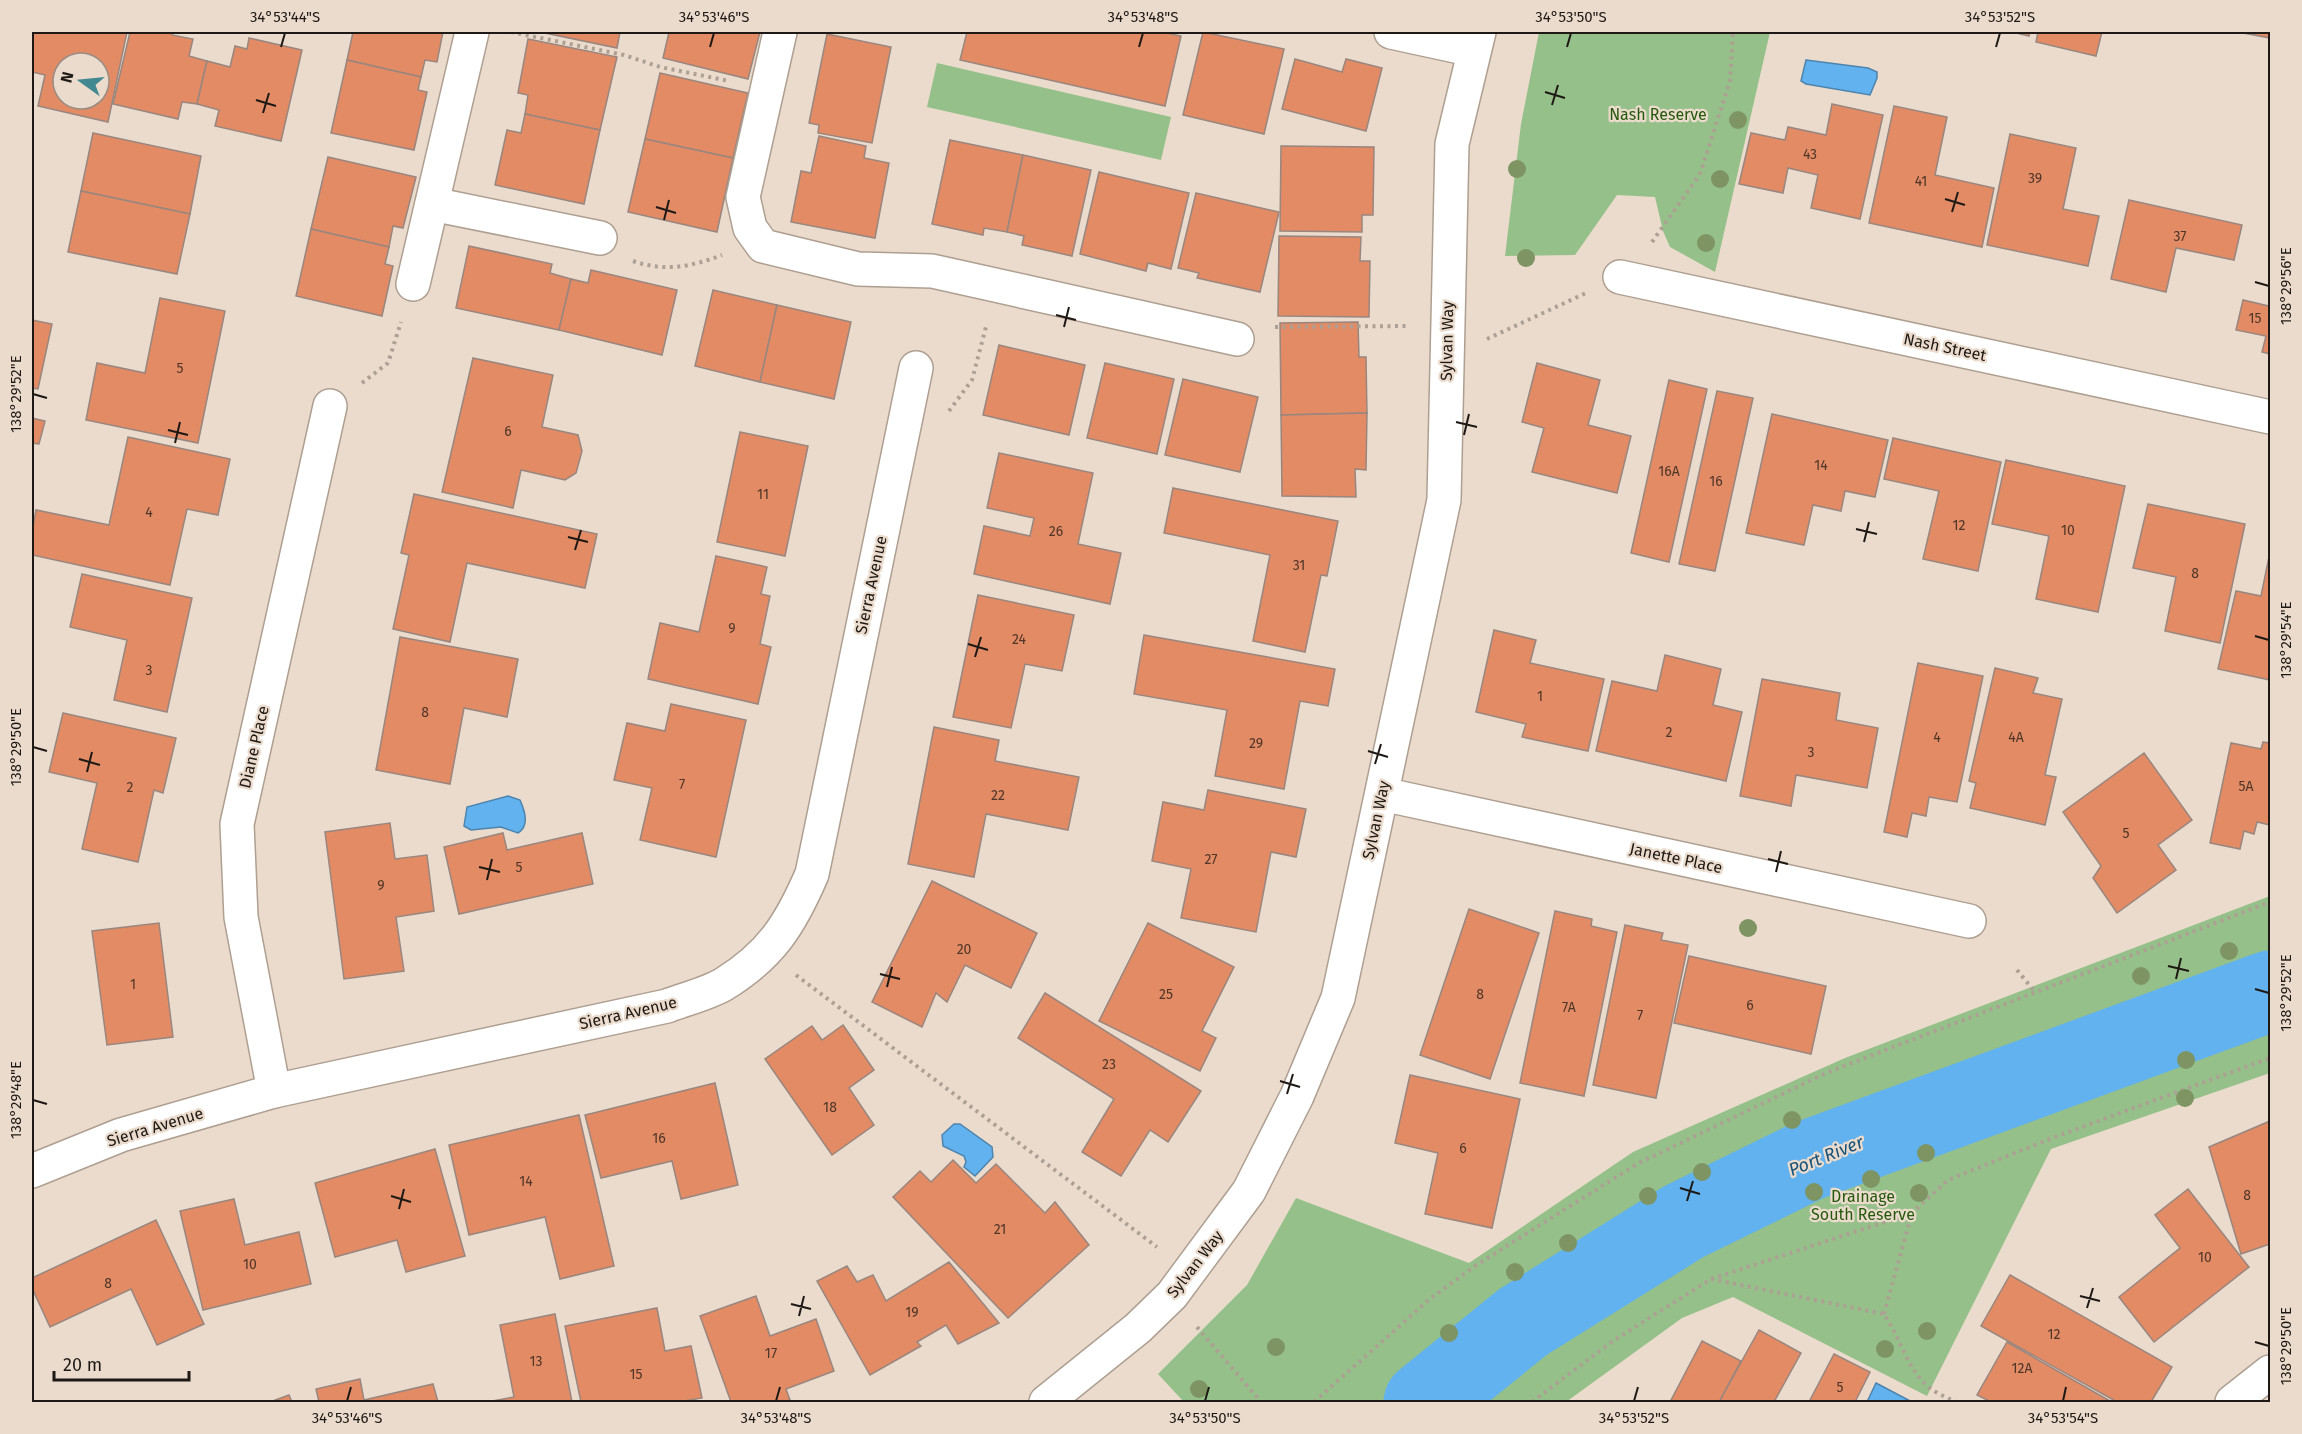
<svg xmlns="http://www.w3.org/2000/svg" width="2302" height="1434" font-family="'Fira Sans',sans-serif">
	<style>
		.green { fill: #96c089 }
		.water { fill: #61b2ef; stroke: #4d84ad; stroke-width: 1.5 }
		.lines { fill: none; stroke-linecap: round; stroke-linejoin: round }
		.river { stroke: #61b2ef; stroke-width: 81 }
		.building { fill: #e28b65; stroke: #99867e; stroke-width: 1.5; fill-rule: evenodd }
		.street-casing { stroke: #ae9f91; stroke-width: 36 }
		.path { stroke: #aca094; stroke-width: 4; stroke-dasharray: 3 4.5; stroke-linecap: butt }
		.street { stroke: #fff; stroke-width: 33 }
		.tree { fill: #7e9463 }
		.ticks { fill: none; stroke: #1e1914; stroke-width: 2 }
		.labels { text-anchor: middle; dominant-baseline: central; stroke-width: 4.5; stroke-linejoin: round; paint-order: stroke }
		.number-label { font-size: 14px; fill: #4f3628 }
		.park-label { font-size: 16px; fill: #25590c; stroke: #ebdbcd }
		.street-label { font-size: 16px; fill: #1e1914; stroke: #ebdbcd }
		.water-label { font-size: 18px; font-style: italic; fill: #17527a; stroke: #ebdbcd }
		.neatline { fill: none; stroke: #1e1914; stroke-width: 2 }
		.ticks-label { font-size: 15px; text-anchor: middle; fill: #1e1914 }
	</style>
	<rect width="100%" height="100%" fill="#ebdbcd"/>
	<!-- green -->
	<g class="green">
		<polygon points="1539,32 1770,32 1715,272 1670,247 1663,231 1655,197 1617,195 1575,255 1505,256 1521,124"/>
		<polygon points="937,63 1171,117 1161,160 927,107"/>
		<polygon points="2270,896 2270,1073 2051,1149 1927,1396 1733,1297 1682,1318 1566,1402 1184,1402 1158,1374 1247,1285 1296,1198 1469,1263 1633,1152 1845,1058"/>
	</g>
	<!-- water -->
	<g class="water">
		<polygon points="1806,60 1868,68 1877,72 1877,78 1870,95 1806,84 1801,81"/>
		<path d="M508,796L520,800C525,811 530,826 518,833L501,827L471,830L464,826L467,807Z"/>
		<polygon points="954,1124 960,1124 992,1147 993,1157 975,1176 964,1167 966,1162 964,1156 943,1146 942,1135"/>
		<polygon points="1876,1383 1912,1402 1867,1402"/>
	</g>
	<g class="lines">
		<!-- river -->
		<polyline class="river" points="1424,1402 1523,1322 1683,1222 1807,1161 2270,991"/>
	</g>
	<!-- building -->
	<g class="building">
		<path d="M32,32H127L108,122L38,106L45,75L32,72ZM63,63H99V99H63Z"/>
		<polygon points="130,32 173,32 172,35 193,39 189,56 207,61 197,104 182,102 178,119 113,104"/>
		<polygon points="353,32 443,32 437,62 425,60 421,77 347,60"/>
		<polygon points="540,32 620,32 617,48"/>
		<polygon points="669,32 760,32 748,79 663,58"/>
		<polygon points="967,32 1162,32 1181,36 1165,106 960,60"/>
		<polygon points="1203,32 1284,49 1264,134 1183,115"/>
		<polygon points="2012,32 2030,32 2029,36"/>
		<polygon points="2038,32 2102,32 2096,56 2036,42"/>
		<polygon points="2238,32 2270,32 2270,38"/>
		<polygon points="827,34 891,47 872,143 818,133 819,125 809,123"/>
		<polygon points="249,38 302,50 281,141 215,126 219,110 197,104 207,61 230,67 235,46 247,49"/>
		<polygon points="528,39 617,57 600,130 525,114 528,95 518,93"/>
		<polygon points="1295,59 1342,72 1346,59 1382,68 1366,131 1282,109"/>
		<polygon points="347,60 421,77 418,90 427,92 414,150 331,133"/>
		<polygon points="660,73 748,93 733,158 645,139"/>
		<polygon points="1832,104 1883,115 1860,219 1811,208 1818,175 1788,168 1783,193 1739,184 1751,133 1785,140 1788,127 1826,135"/>
		<polygon points="1894,106 1947,117 1935,175 1994,188 1982,247 1869,223"/>
		<polygon points="525,114 600,130 584,204 495,185 507,130 521,133"/>
		<polygon points="93,133 201,156 190,214 81,191"/>
		<polygon points="2010,134 2076,148 2063,209 2099,216 2088,266 1987,245"/>
		<polygon points="819,136 866,146 864,158 889,163 875,238 791,222 801,171 811,173"/>
		<polygon points="645,139 733,158 717,232 628,212"/>
		<polygon points="950,140 1023,155 1007,232 984,228 983,235 932,224"/>
		<polygon points="1281,146 1374,147 1373,215 1362,215 1362,232 1280,231"/>
		<polygon points="1023,155 1091,170 1072,256 1022,245 1024,236 1007,232"/>
		<polygon points="328,157 416,177 403,228 393,226 389,247 311,229"/>
		<polygon points="1099,172 1189,193 1171,269 1148,263 1146,271 1080,254"/>
		<polygon points="81,191 190,214 177,274 68,252"/>
		<polygon points="1196,193 1279,212 1260,292 1197,278 1199,273 1178,268"/>
		<polygon points="2129,200 2242,225 2234,260 2176,248 2166,292 2111,279"/>
		<polygon points="311,229 389,247 385,264 393,266 382,316 296,296"/>
		<polygon points="1279,236 1361,237 1360,261 1370,261 1369,317 1278,316"/>
		<polygon points="469,246 552,264 550,273 571,279 559,330 456,308"/>
		<polygon points="591,270 677,290 662,355 559,330 571,279 588,283"/>
		<polygon points="713,290 777,305 760,382 695,366"/>
		<polygon points="2270,294 2270,354 2262,352 2266,336 2236,330 2243,300 2269,306"/>
		<polygon points="160,298 225,311 198,443 86,420 97,363 145,373"/>
		<polygon points="777,305 851,322 834,399 760,382"/>
		<polygon points="32,320 52,324 38,389 32,388"/>
		<polygon points="1358,322 1359,357 1366,357 1367,413 1281,415 1280,323"/>
		<polygon points="999,345 1085,365 1069,435 983,415"/>
		<polygon points="473,358 553,375 542,427 578,435 582,451 576,473 565,480 521,470 513,508 442,492"/>
		<polygon points="1105,363 1174,379 1157,454 1087,438"/>
		<polygon points="1537,363 1600,380 1588,425 1631,436 1617,493 1532,472 1544,428 1522,422"/>
		<polygon points="1183,379 1258,397 1240,472 1165,455"/>
		<polygon points="1669,380 1707,389 1669,562 1631,553"/>
		<polygon points="1717,391 1753,398 1715,571 1679,564"/>
		<polygon points="1367,413 1366,470 1355,469 1356,497 1282,496 1281,415"/>
		<polygon points="1772,414 1888,440 1875,497 1845,491 1841,511 1813,505 1804,545 1746,533"/>
		<polygon points="32,418 45,421 39,444 32,443"/>
		<polygon points="740,432 808,446 785,556 717,542"/>
		<polygon points="128,437 230,459 218,515 187,509 170,585 32,555 32,532 36,510 109,525"/>
		<polygon points="1893,438 2001,462 1978,571 1923,559 1939,491 1884,479"/>
		<polygon points="999,453 1093,473 1078,544 1121,553 1110,604 974,574 984,526 1030,536 1034,518 987,508"/>
		<polygon points="2006,460 2125,486 2098,612 2036,599 2049,536 1992,524"/>
		<polygon points="1173,488 1338,521 1327,576 1321,575 1305,652 1253,641 1270,555 1164,533"/>
		<polygon points="414,494 597,534 585,588 467,563 450,642 393,629 409,555 401,553"/>
		<polygon points="2148,504 2245,524 2220,643 2165,631 2176,577 2133,568"/>
		<polygon points="2270,552 2270,680 2218,669 2236,591 2261,596"/>
		<polygon points="716,556 767,567 761,594 770,596 760,644 771,647 758,704 648,679 660,623 699,632"/>
		<polygon points="82,574 192,598 167,712 114,700 127,640 70,627"/>
		<polygon points="978,595 1074,615 1062,671 1025,664 1011,728 953,717"/>
		<polygon points="1494,630 1536,640 1530,663 1604,679 1588,751 1522,737 1526,724 1476,712"/>
		<polygon points="1144,635 1335,669 1328,706 1300,701 1284,789 1215,776 1227,710 1134,694"/>
		<polygon points="400,637 518,659 507,717 464,708 450,784 376,770"/>
		<polygon points="1665,655 1721,669 1713,705 1742,712 1726,781 1596,751 1612,681 1657,691"/>
		<polygon points="1918,663 1983,676 1957,802 1929,797 1926,816 1912,813 1907,837 1884,832"/>
		<polygon points="1995,668 2038,678 2033,693 2062,699 2045,775 2056,777 2045,825 1970,808 1976,783 1969,781"/>
		<polygon points="1762,679 1840,693 1836,720 1878,728 1867,788 1796,775 1791,806 1740,796"/>
		<polygon points="671,704 746,720 716,857 640,840 652,788 614,780 627,723 665,731"/>
		<polygon points="63,713 176,738 163,793 154,790 138,862 82,849 97,783 49,772"/>
		<polygon points="934,727 999,740 995,761 1079,777 1068,830 986,814 974,877 908,864"/>
		<polygon points="2263,742 2270,743 2270,825 2257,822 2254,834 2244,831 2240,849 2210,843 2231,743 2261,749"/>
		<polygon points="2144,753 2192,820 2158,845 2176,870 2117,913 2093,878 2101,866 2063,812"/>
		<polygon points="1208,790 1306,809 1296,857 1271,852 1256,932 1181,918 1191,869 1152,861 1163,802 1204,810"/>
		<polygon points="390,823 395,859 427,855 434,911 396,917 404,971 344,979 325,832"/>
		<polygon points="503,833 507,850 582,833 593,884 459,914 444,847"/>
		<polygon points="932,881 1037,933 1011,988 965,965 947,1002 936,993 922,1027 872,1002"/>
		<polygon points="1469,909 1539,933 1490,1079 1420,1055"/>
		<polygon points="1555,911 1592,919 1591,926 1617,932 1584,1096 1520,1083"/>
		<polygon points="159,923 173,1037 107,1045 92,931"/>
		<polygon points="1148,923 1234,967 1202,1031 1216,1038 1200,1071 1099,1021"/>
		<polygon points="1625,925 1663,933 1661,940 1688,945 1656,1098 1593,1085"/>
		<polygon points="1689,956 1826,986 1811,1054 1674,1023"/>
		<polygon points="1045,993 1201,1091 1168,1142 1150,1130 1121,1176 1082,1152 1114,1099 1018,1038"/>
		<polygon points="843,1025 874,1070 849,1088 874,1125 832,1155 765,1059 812,1026 822,1040"/>
		<polygon points="1410,1075 1520,1099 1492,1228 1425,1214 1438,1153 1395,1143"/>
		<polygon points="715,1083 738,1185 681,1199 672,1161 601,1178 585,1115"/>
		<polygon points="579,1115 614,1266 560,1279 545,1217 469,1235 449,1145"/>
		<polygon points="2270,1121 2270,1244 2241,1254 2209,1147"/>
		<polygon points="435,1149 465,1256 406,1272 397,1240 335,1257 315,1183"/>
		<polygon points="953,1160 976,1183 996,1164 1045,1213 1055,1202 1089,1245 1008,1318 893,1197 920,1171 931,1182"/>
		<polygon points="2188,1189 2249,1267 2154,1342 2119,1297 2180,1248 2155,1215"/>
		<polygon points="234,1199 245,1245 299,1232 311,1284 203,1310 180,1211"/>
		<polygon points="156,1220 204,1324 157,1345 131,1289 50,1327 32,1288 32,1278"/>
		<polygon points="949,1262 999,1323 958,1344 946,1325 917,1342 921,1346 870,1375 817,1281 847,1266 857,1282 873,1275 886,1301"/>
		<polygon points="2010,1275 2172,1367 2151,1402 2117,1402 1981,1326"/>
		<polygon points="756,1296 770,1336 816,1319 834,1371 786,1389 790,1400 782,1402 731,1402 700,1316"/>
		<polygon points="657,1308 665,1351 691,1346 702,1398 679,1402 581,1402 565,1326"/>
		<polygon points="555,1314 572,1402 487,1402 514,1397 500,1325"/>
		<polygon points="1759,1330 1801,1353 1774,1402 1719,1402"/>
		<polygon points="1702,1341 1741,1361 1719,1402 1670,1402"/>
		<polygon points="2007,1342 2110,1401 2109,1402 1991,1402 1977,1395"/>
		<polygon points="1834,1354 1870,1372 1855,1402 1809,1402"/>
		<polygon points="360,1379 364,1400 433,1384 438,1402 319,1402 316,1389"/>
		<polygon points="289,1395 292,1402 270,1402"/>
	</g>
	<g class="lines">
		<defs>
			<g id="street">
				<polyline points="780,32 743,197 750,228 763,246 858,269 932,271 1237,339"/>
				<polyline points="1391,32 1474,50"/>
				<polyline points="432,204 600,238"/>
				<polyline points="1620,277 2270,417"/>
				<polyline points="413,284 472,32"/>
				<polyline points="1382,794 1969,921"/>
				<polyline points="274,1091 241,917 237,824 330,406"/>
				<path d="M32,1171L121,1135L274,1091L667,1006C685,999 707,994 724,984C771,955 790,925 812,874L916,368"/>
				<polyline points="1046,1402 1138,1328 1172,1295 1249,1191 1297,1096 1338,998 1444,500 1452,144 1479,32"/>
				<polyline points="2232,1402 2270,1372"/>
			</g>
		</defs>
		<!-- street casing -->
		<use href="#street" class="street-casing"/>
		<!-- path -->
		<g class="path">
			<polyline points="511,32 624,55 660,67 729,81"/>
			<polyline points="1652,242 1700,174 1730,81 1733,32"/>
			<path d="M633,261C664,272 691,267 722,255"/>
			<polyline points="1275,327 1409,326"/>
			<polyline points="1487,339 1586,293"/>
			<polyline points="362,383 388,363 401,322"/>
			<polyline points="949,411 972,380 987,323"/>
			<polyline points="2017,970 2035,992"/>
			<polyline points="796,975 1157,1247"/>
			<path d="M1711,1279L1884,1314C1899,1336 1909,1373 1931,1389C1938,1394 1948,1398 1956,1402"/>
			<polyline points="1884,1314 1912,1213"/>
			<polyline points="1197,1327 1261,1402"/>
			<polyline points="1314,1402 1431,1298 1475,1266 1637,1164 1826,1073 2270,902"/>
			<polyline points="1532,1402 1613,1341 1711,1279 1912,1213 1948,1180 2052,1138 2270,1058"/>
		</g>
		<!-- street -->
		<use href="#street" class="street"/>
	</g>
	<!-- trees -->
	<g class="tree">
		<circle cx="1738" cy="120" r="9"/>
		<circle cx="1517" cy="169" r="9"/>
		<circle cx="1720" cy="179" r="9"/>
		<circle cx="1706" cy="243" r="9"/>
		<circle cx="1526" cy="258" r="9"/>
		<circle cx="1748" cy="928" r="9"/>
		<circle cx="2229" cy="951" r="9"/>
		<circle cx="2141" cy="976" r="9"/>
		<circle cx="2186" cy="1060" r="9"/>
		<circle cx="2185" cy="1098" r="9"/>
		<circle cx="1792" cy="1120" r="9"/>
		<circle cx="1926" cy="1153" r="9"/>
		<circle cx="1702" cy="1172" r="9"/>
		<circle cx="1871" cy="1179" r="9"/>
		<circle cx="1814" cy="1192" r="9"/>
		<circle cx="1919" cy="1193" r="9"/>
		<circle cx="1648" cy="1196" r="9"/>
		<circle cx="1568" cy="1243" r="9"/>
		<circle cx="1515" cy="1272" r="9"/>
		<circle cx="1927" cy="1331" r="9"/>
		<circle cx="1449" cy="1333" r="9"/>
		<circle cx="1276" cy="1347" r="9"/>
		<circle cx="1885" cy="1349" r="9"/>
		<circle cx="1199" cy="1389" r="9"/>
	</g>
	<!-- ticks -->
	<path class="ticks" d="M281,47L285,33M710,47L714,33M1139,47L1143,33M1567,47L1571,33M1996,47L2000,33M1545,92L1565,98M256,100L276,106M1552,105L1558,85M263,113L269,93M1945,199L1965,205M656,207L676,213M1952,212L1958,192M664,220L669,200M2255,282L2269,286M1056,315L1076,320M1064,327L1069,307M33,394L47,398M1456,422L1477,427M168,430L188,435M1464,435L1469,414M175,443L180,422M1856,529L1877,534M568,537L588,542M1864,542L1869,522M575,550L581,530M2255,636L2269,640M968,644L988,650M975,657L981,637M33,747L47,751M1368,751L1388,757M79,759L100,765M1375,764L1381,744M87,772L92,752M1768,859L1788,864M479,867L500,872M1776,872L1781,851M487,880L492,859M2168,966L2189,971M880,974L900,979M2176,979L2181,958M887,987L892,967M2255,989L2269,993M1280,1081L1300,1087M1287,1094L1293,1074M33,1100L47,1104M1680,1188L1700,1194M391,1196L411,1202M1687,1201L1693,1181M399,1209L404,1189M2080,1296L2100,1301M791,1304L811,1309M2087,1308L2093,1288M799,1316L804,1296M2255,1342L2269,1346M347,1401L351,1387M776,1401L780,1387M1205,1401L1209,1387M1634,1401L1638,1387M2063,1401L2066,1387"/>
	<g class="labels">
		<!-- number labels -->
		<g class="number-label">
			<text x="1810" y="154">43</text>
			<text x="2035" y="178">39</text>
			<text x="1921" y="181">41</text>
			<text x="2180" y="236">37</text>
			<text x="2255" y="318">15</text>
			<text x="180" y="368">5</text>
			<text x="508" y="431">6</text>
			<text x="1821" y="465">14</text>
			<text x="1669" y="471">16A</text>
			<text x="1716" y="481">16</text>
			<text x="763" y="494">11</text>
			<text x="149" y="512">4</text>
			<text x="1959" y="525">12</text>
			<text x="2068" y="530">10</text>
			<text x="1056" y="531">26</text>
			<text x="1299" y="565">31</text>
			<text x="2195" y="573">8</text>
			<text x="732" y="628">9</text>
			<text x="1019" y="639">24</text>
			<text x="149" y="670">3</text>
			<text x="1540" y="696">1</text>
			<text x="425" y="712">8</text>
			<text x="1669" y="732">2</text>
			<text x="1937" y="737">4</text>
			<text x="2016" y="737">4A</text>
			<text x="1256" y="743">29</text>
			<text x="1811" y="752">3</text>
			<text x="682" y="784">7</text>
			<text x="2246" y="786">5A</text>
			<text x="130" y="787">2</text>
			<text x="998" y="795">22</text>
			<text x="2126" y="833">5</text>
			<text x="1211" y="859">27</text>
			<text x="519" y="867">5</text>
			<text x="381" y="885">9</text>
			<text x="964" y="949">20</text>
			<text x="133" y="984">1</text>
			<text x="1166" y="994">25</text>
			<text x="1480" y="994">8</text>
			<text x="1750" y="1005">6</text>
			<text x="1569" y="1007">7A</text>
			<text x="1640" y="1015">7</text>
			<text x="1109" y="1064">23</text>
			<text x="830" y="1107">18</text>
			<text x="659" y="1138">16</text>
			<text x="1463" y="1148">6</text>
			<text x="526" y="1181">14</text>
			<text x="2247" y="1195">8</text>
			<text x="1000" y="1229">21</text>
			<text x="2205" y="1257">10</text>
			<text x="250" y="1264">10</text>
			<text x="108" y="1283">8</text>
			<text x="912" y="1312">19</text>
			<text x="2054" y="1334">12</text>
			<text x="771" y="1353">17</text>
			<text x="536" y="1361">13</text>
			<text x="2022" y="1368">12A</text>
			<text x="636" y="1374">15</text>
			<text x="1840" y="1387">5</text>
		</g>
		<!-- park labels -->
		<g class="park-label">
			<text x="1658" y="114">Nash Reserve</text>
			<text x="1863" y="1196">Drainage<tspan x="1863" dy="18">South Reserve</tspan></text>
		</g>
		<!-- street labels -->
		<g class="street-label">
			<text transform="translate(1447 341) rotate(-89)">Sylvan Way</text>
			<text transform="translate(1945 347) rotate(12)">Nash Street</text>
			<text transform="translate(871 585) rotate(-78)">Sierra Avenue</text>
			<text transform="translate(254 747) rotate(-77)">Diane Place</text>
			<text transform="translate(1376 820) rotate(-78)">Sylvan Way</text>
			<text transform="translate(1676 858) rotate(12)">Janette Place</text>
			<text transform="translate(628 1013) rotate(-13)">Sierra Avenue</text>
			<text transform="translate(155 1127) rotate(-17)">Sierra Avenue</text>
			<text transform="translate(1195 1264) rotate(-52)">Sylvan Way</text>
		</g>
		<!-- water labels -->
		<g class="water-label">
			<text transform="translate(1826 1156) rotate(-22)">Port River</text>
		</g>
	</g>
	<!-- border -->
	<rect width="2302" height="1434" fill="none" stroke="#ebdbcd" stroke-width="66"/>
	<!-- north arrow -->
	<g transform="translate(81 81) rotate(285)"><circle r="28" fill="#ebdbcd" stroke="#998d83" stroke-width="1.5"/>
	<path d="M0-4.5L10 22L0 15L-10 22Z" fill="#418891"/>
	<text y="-9" font-size="16" font-weight="bold" text-anchor="middle" fill="#1e1914">N</text>
	</g>
	<!-- scale -->
	<path d="M54 1371v9h135v-9" fill="none" stroke="#1e1914" stroke-width="3"/>
	<text x="63" y="1371" font-size="18" fill="#1e1914" stroke="#ebdbcd" stroke-width="4.5" paint-order="stroke">20 m</text>
	<rect x="33" y="33" width="2236" height="1368" class="neatline"/>
	<g class="ticks-label">
		<text x="285" y="22">34°53'44"S</text>
		<text x="714" y="22">34°53'46"S</text>
		<text x="1143" y="22">34°53'48"S</text>
		<text x="1571" y="22">34°53'50"S</text>
		<text x="2000" y="22">34°53'52"S</text>
		<text transform="translate(2286 286) rotate(-90)" y="5">138°29'56"E</text>
		<text transform="translate(16 394) rotate(-90)" y="5">138°29'52"E</text>
		<text transform="translate(2286 640) rotate(-90)" y="5">138°29'54"E</text>
		<text transform="translate(16 747) rotate(-90)" y="5">138°29'50"E</text>
		<text transform="translate(2286 993) rotate(-90)" y="5">138°29'52"E</text>
		<text transform="translate(16 1100) rotate(-90)" y="5">138°29'48"E</text>
		<text transform="translate(2286 1346) rotate(-90)" y="5">138°29'50"E</text>
		<text x="347" y="1423">34°53'46"S</text>
		<text x="776" y="1423">34°53'48"S</text>
		<text x="1205" y="1423">34°53'50"S</text>
		<text x="1634" y="1423">34°53'52"S</text>
		<text x="2063" y="1423">34°53'54"S</text>
	</g>
</svg>
